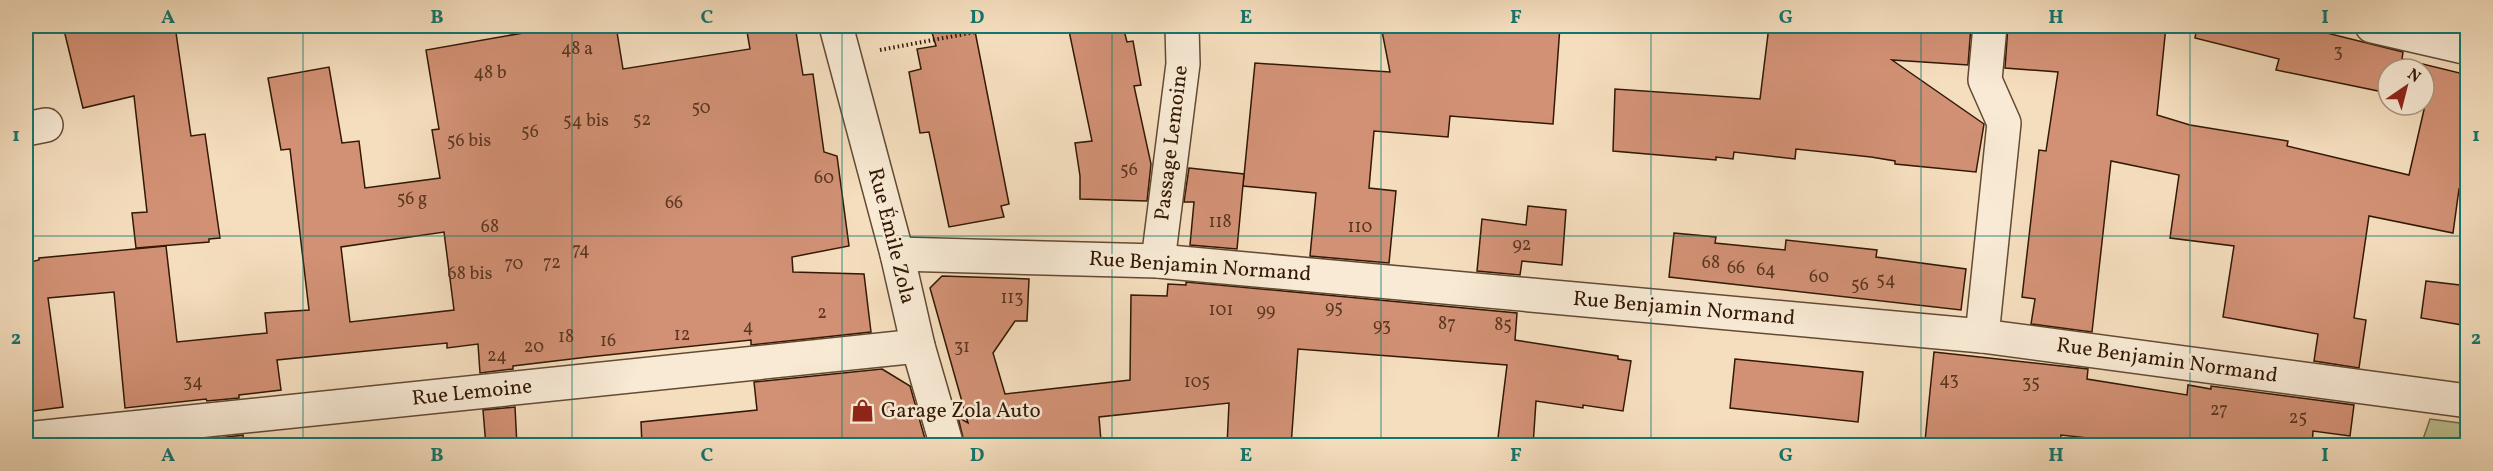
<svg xmlns="http://www.w3.org/2000/svg" width="2493" height="471" font-family="Vollkorn,serif">
	<style>
		.green { fill: #bdc190; stroke: #786c4a; stroke-width: 1.5 }
		.building { fill: #d29175; stroke: #321805; stroke-width: 1.5; fill-rule: evenodd }
		.lines { fill: none; stroke-linecap: round; stroke-linejoin: round }
		.minor-casing { stroke: #634a33; stroke-width: 36 }
		.path { stroke: #321805; stroke-width: 4; stroke-dasharray: 1.5 3; stroke-linecap: butt }
		.minor { stroke: #f8ead5; stroke-width: 33 }
		.grid { fill: none; stroke: #0f766e; stroke-width: 1.5; stroke-opacity: 0.55 }
		.labels { text-anchor: middle; dominant-baseline: central; stroke-width: 5; stroke-linejoin: round; paint-order: stroke }
		.number-label { font-size: 18px; fill: #5a3621 }
		.street-label { font-size: 21px; fill: #321805; stroke: #f8ead5 }
		.poi-label { font-size: 21px; fill: #321805; stroke: #f8ead5; text-anchor: start }
		.neatline { fill: none; stroke: #0f766e; stroke-width: 2 }
		.grid-label { font-size: 20px; text-anchor: middle; font-weight: bold; fill: #0f766e }
	</style>
	<rect width="100%" height="100%" fill="#f5debe"/>
	<filter id="stains"><feTurbulence type="fractalNoise" baseFrequency=".00333" numOctaves="4"/><feColorMatrix values="0 0 0 0 .2 0 0 0 0 .09 0 0 0 0 .02 0 0 0 .5 -.17"/></filter>
	<radialGradient id="worn" r=".72"><stop offset=".6" stop-color="#630" stop-opacity="0"/><stop offset="1" stop-color="#630" stop-opacity=".3"/></radialGradient>
	<!-- green -->
	<polygon class="green" points="2430,419 2467,424 2467,445 2421,445"/>
	<!-- building -->
	<g class="building">
		<polygon points="63,26 175,26 191,136 205,134 220,238 209,239 209,242 136,248 132,213 147,212 134,96 83,108"/>
		<path d="M563,26H616L623,69L750,49L746,26H795L803,75L813,74L824,152L837,156L849,246L792,257L793,272L864,274L871,332L751,345V340L588,357L513,366V369L480,373L478,344L447,348V343L277,360L281,390L239,395V398L207,401L206,399L125,408L114,292L48,298L63,407L26,412V263L39,260V258L166,246L177,342L267,333L265,313L309,310L290,149L281,150L268,78L329,67L342,143L359,141L365,188L440,178L432,130L439,129L426,50ZM444,232L454,310L350,322L341,247Z"/>
		<polygon points="930,26 974,26 1009,204 1001,206 1004,217 949,227 929,132 920,133 909,72 921,69 917,49 936,46"/>
		<polygon points="1068,26 1123,26 1127,42 1133,41 1141,85 1134,86 1151,164 1147,201 1080,199 1080,176 1075,143 1092,141"/>
		<polygon points="1381,26 1560,26 1553,124 1450,116 1448,137 1374,131 1369,188 1396,191 1389,263 1310,256 1316,193 1243,186 1255,63 1390,72"/>
		<polygon points="1769,26 1971,26 1968,65 1892,60 1984,124 1976,172 1895,164 1895,161 1871,157 1796,149 1795,159 1734,152 1733,159 1716,157 1716,160 1613,151 1615,89 1760,99"/>
		<polygon points="2008,26 2166,26 2157,115 2190,125 2288,141 2287,146 2409,175 2426,101 2424,101 2424,69 2388,69 2388,93 2276,70 2279,59 2195,38 2197,26 2299,26 2403,52 2402,59 2468,75 2468,192 2459,189 2453,233 2369,216 2354,318 2366,320 2359,368 2314,361 2318,334 2223,317 2234,246 2170,238 2179,175 2111,161 2092,332 2031,324 2035,299 2022,297 2039,150 2046,151 2058,72 2005,68"/>
		<polygon points="1189,168 1244,174 1237,249 1190,245 1194,202 1184,202"/>
		<polygon points="1528,206 1566,210 1562,265 1522,261 1520,275 1477,271 1482,219 1526,225"/>
		<polygon points="1674,233 1716,237 1715,243 1785,250 1786,240 1877,250 1876,257 1966,269 1961,310 1669,277"/>
		<polygon points="942,276 1029,279 1027,321 1015,321 993,353 1005,394 1130,380 1131,295 1167,296 1168,284 1186,285 1186,282 1517,313 1515,340 1618,356 1618,359 1631,361 1623,411 1583,405 1583,408 1536,401 1533,446 1497,446 1507,365 1298,349 1291,446 1227,446 1229,403 1099,417 1101,441 1053,446 965,446 958,417 968,423 930,288"/>
		<polygon points="2426,281 2468,286 2468,326 2421,318"/>
		<polygon points="1934,352 2088,369 2087,379 2187,395 2188,385 2211,389 2211,386 2354,405 2350,436 2313,431 2312,446 2133,446 2133,443 2061,435 2060,446 1967,446 1925,441"/>
		<polygon points="1735,359 1863,372 1858,422 1730,408"/>
		<polygon points="882,369 910,386 927,446 818,446 817,443 794,446 642,446 641,422 757,410 754,382"/>
		<polygon points="515,407 517,446 486,446 483,410"/>
		<polygon points="243,435 244,446 212,446 211,439"/>
	</g>
	<g class="lines">
		<defs>
			<g id="minor">
				<polyline points="836,26 897,254 918,346 947,446"/>
				<polyline points="2372,26 2468,48"/>
				<polyline points="26,129 46,125"/>
				<polyline points="897,254 1158,261 1982,336 2468,401"/>
				<polyline points="1158,261 1183,64 1182,26"/>
				<polyline points="1982,336 2004,123 1985,80 1990,26"/>
				<polyline points="26,439 918,346"/>
			</g>
		</defs>
		<!-- minor casing -->
		<use href="#minor" class="minor-casing"/>
		<!-- path -->
		<polyline class="path" points="880,50 1007,26"/>
		<!-- minor -->
		<use href="#minor" class="minor"/>
	</g>
	<!-- grid -->
	<path class="grid" d="M303,26V446M572,26V446M842,26V446M1112,26V446M1381,26V446M1651,26V446M1921,26V446M2190,26V446M26,236H2468"/>
	<!-- icons -->
	<defs>
		<symbol id="shop-bare" viewBox="-9 -9 18 18"><path d="M-5-2.5h2.3a2.7 3.5 0 0 1 5.4 0H5L5.5 6h-11ZM-1.5-2.5h3a1.5 2.3 0 0 0-3 0Z" fill="#8f2418" stroke="#f8ead5" stroke-width="2.5" paint-order="stroke"/></symbol>
	</defs>
	<g fill-rule="evenodd">
		<use href="#shop-bare" x="846" y="394" width="33" height="33"/>
	</g>
	<g class="labels">
		<!-- number labels -->
		<g class="number-label">
			<text x="577" y="49">48 a</text>
			<text x="2338" y="52">3</text>
			<text x="490" y="73">48 b</text>
			<text x="701" y="108">50</text>
			<text x="642" y="120">52</text>
			<text x="586" y="121">54 bis</text>
			<text x="530" y="132">56</text>
			<text x="469" y="141">56 bis</text>
			<text x="1129" y="170">56</text>
			<text x="824" y="178">60</text>
			<text x="412" y="199">56 g</text>
			<text x="674" y="203">66</text>
			<text x="1220" y="222">118</text>
			<text x="490" y="227">68</text>
			<text x="1360" y="227">110</text>
			<text x="1522" y="245">92</text>
			<text x="581" y="250">74</text>
			<text x="552" y="263">72</text>
			<text x="1711" y="263">68</text>
			<text x="514" y="264">70</text>
			<text x="1736" y="268">66</text>
			<text x="1766" y="270">64</text>
			<text x="470" y="274">68 bis</text>
			<text x="1819" y="277">60</text>
			<text x="1886" y="280">54</text>
			<text x="1860" y="285">56</text>
			<text x="1012" y="298">113</text>
			<text x="1334" y="308">95</text>
			<text x="1221" y="310">101</text>
			<text x="1266" y="311">99</text>
			<text x="822" y="313">2</text>
			<text x="1447" y="324">87</text>
			<text x="1503" y="325">85</text>
			<text x="1382" y="326">93</text>
			<text x="748" y="327">4</text>
			<text x="682" y="335">12</text>
			<text x="566" y="337">18</text>
			<text x="608" y="341">16</text>
			<text x="534" y="347">20</text>
			<text x="962" y="347">31</text>
			<text x="497" y="356">24</text>
			<text x="1949" y="380">43</text>
			<text x="193" y="382">34</text>
			<text x="1197" y="382">105</text>
			<text x="2031" y="383">35</text>
			<text x="2219" y="410">27</text>
			<text x="2298" y="418">25</text>
		</g>
		<!-- street labels -->
		<g class="street-label">
			<text transform="translate(1172 143) rotate(-83)">Passage Lemoine</text>
			<text transform="translate(891 236) rotate(76)">Rue Émile Zola</text>
			<text transform="translate(1200 267) rotate(4)">Rue Benjamin Normand</text>
			<text transform="translate(1684 309) rotate(5)">Rue Benjamin Normand</text>
			<text transform="translate(2167 361) rotate(8)">Rue Benjamin Normand</text>
			<text transform="translate(472 393) rotate(-6)">Rue Lemoine</text>
		</g>
		<!-- poi labels -->
		<g class="poi-label">
			<text x="881" y="411">Garage Zola Auto</text>
		</g>
	</g>
	<!-- margin -->
	<rect width="2493" height="471" fill="none" stroke="#f5debe" stroke-width="66"/>
	<!-- north arrow -->
	<g transform="translate(2406 87) rotate(35)"><circle r="28" fill="#f8ead5" stroke="#a99682" stroke-width="1.5"/>
	<path d="M0-4.5L10 22L0 15L-10 22Z" fill="#8f2418"/>
	<text y="-9" font-size="16" font-weight="bold" text-anchor="middle" fill="#321805">N</text>
	</g>
	<rect x="33" y="33" width="2427" height="405" class="neatline"/>
	<g class="grid-label">
		<text x="168" y="23">A</text>
		<text x="437" y="23">B</text>
		<text x="707" y="23">C</text>
		<text x="977" y="23">D</text>
		<text x="1246" y="23">E</text>
		<text x="1516" y="23">F</text>
		<text x="1786" y="23">G</text>
		<text x="2056" y="23">H</text>
		<text x="2325" y="23">I</text>
		<text x="16" y="141">1</text>
		<text x="2476" y="141">1</text>
		<text x="16" y="344">2</text>
		<text x="2476" y="344">2</text>
		<text x="168" y="461">A</text>
		<text x="437" y="461">B</text>
		<text x="707" y="461">C</text>
		<text x="977" y="461">D</text>
		<text x="1246" y="461">E</text>
		<text x="1516" y="461">F</text>
		<text x="1786" y="461">G</text>
		<text x="2056" y="461">H</text>
		<text x="2325" y="461">I</text>
	</g>
	<rect width="100%" height="100%" filter="url(#stains)"/>
	<rect width="100%" height="100%" fill="url(#worn)"/>
</svg>
